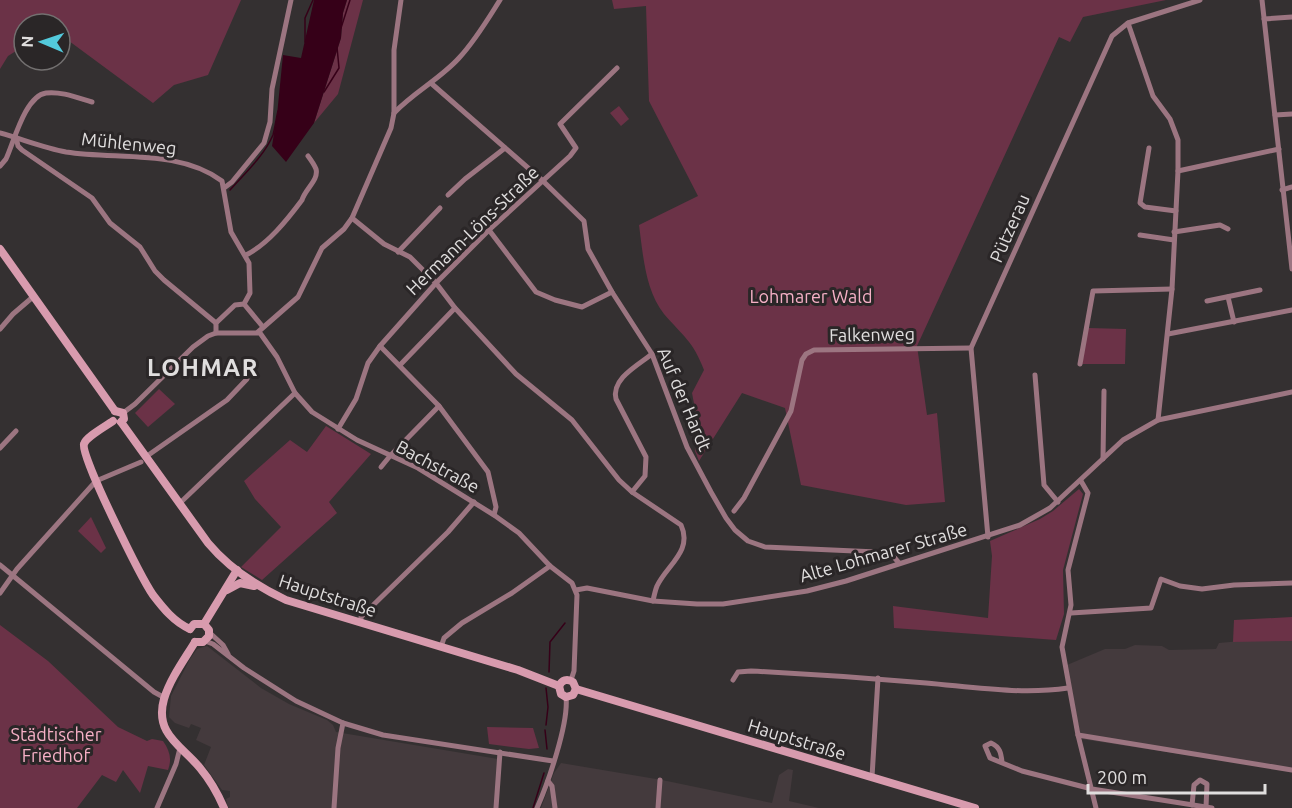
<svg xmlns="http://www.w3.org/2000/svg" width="1292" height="808" font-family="Ubuntu,sans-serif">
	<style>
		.built { fill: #443a3d }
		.green { fill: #6b3247 }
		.water { fill: #360018 }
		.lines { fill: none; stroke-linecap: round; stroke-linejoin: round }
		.stream { stroke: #360018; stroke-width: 1.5 }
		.street { stroke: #9c7581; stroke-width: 5 }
		.secondary { stroke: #d89bae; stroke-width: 8 }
		.labels { text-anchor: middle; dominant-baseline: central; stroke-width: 6; stroke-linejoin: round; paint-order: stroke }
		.street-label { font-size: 18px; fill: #e0dede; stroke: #2a2627 }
		.park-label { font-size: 18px; fill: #f6b0c6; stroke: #2a2627 }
		.district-label { font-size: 24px; font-weight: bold; letter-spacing: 1.5px; fill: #e0dede; stroke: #2a2627 }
	</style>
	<rect width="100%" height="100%" fill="#343031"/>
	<!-- built -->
	<g class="built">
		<polygon points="1251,640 1292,641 1292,771 1081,739 1067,665 1105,649 1125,649 1135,645 1162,646 1169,650 1216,649 1219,643"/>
		<polygon points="207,646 261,688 289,704 327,720 333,725 336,732 498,759 494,808 228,808 226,799 230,797 230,791 222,790 204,765 211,747 196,740 201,728 191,724 189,728 175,723 169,717 171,696 190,659 197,649"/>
		<polygon points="561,763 662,780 772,803 779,775 788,769 793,770 789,801 819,808 541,808 554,773"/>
	</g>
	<!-- green -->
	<g class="green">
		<polygon points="0,0 241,0 208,75 174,85 153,103 69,41 60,41 60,24 24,24 24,46 8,56 0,69"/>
		<polygon points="347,0 363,0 338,94 314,123 341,38 343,13"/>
		<path d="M612,0H1166L1083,17L1070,42L1059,37L917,346L927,415L937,413L945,502L906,505L801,485L785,408L742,393L699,461L695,451L700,435L692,393L704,370C693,341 683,336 664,314C645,290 643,254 639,225L698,196L649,101L646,6L614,9Z"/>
		<polygon points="619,106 629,119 621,126 610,113"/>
		<polygon points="1088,328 1126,329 1125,364 1082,364"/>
		<polygon points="159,389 175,404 148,427 135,413"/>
		<polygon points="326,426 371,454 329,502 337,513 262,580 241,567 281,527 255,499 244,481 290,440 307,452"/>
		<polygon points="1079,489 1083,494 1063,570 1064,614 1056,640 894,628 893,606 988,618 992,556 990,541 1040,519 1053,511"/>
		<polygon points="91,517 106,548 101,553 78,531"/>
		<polygon points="1292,617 1292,641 1233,642 1234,620"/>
		<path d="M0,625L48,661L118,727L147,741L152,739L163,741C170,751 172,759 168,770L148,766L140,793L123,770L116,782L102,775L77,808H0Z"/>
		<polygon points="487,727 533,728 539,748 529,749 489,744"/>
	</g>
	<!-- water -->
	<polygon class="water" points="314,0 347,0 343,13 341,38 314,123 286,162 272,146 277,115 283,55 301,58"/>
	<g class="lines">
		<!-- stream -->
		<g class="stream">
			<polyline points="341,28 350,0"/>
			<polyline points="305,42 305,18 313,0"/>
			<polyline points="324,92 339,68 337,47"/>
			<path d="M230,190C245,173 264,156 273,135C275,128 276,119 278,111"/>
			<polyline points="549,672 550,642 565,623"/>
			<polyline points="546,725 548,707 546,688"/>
			<polyline points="545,730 547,749"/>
			<polyline points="533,808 544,773"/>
		</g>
		<!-- street -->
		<g class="street">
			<polyline points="1262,0 1292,269"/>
			<polyline points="1264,19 1292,17"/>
			<polyline points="1128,23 1153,96 1170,119 1178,140 1178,171 1172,289 1158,420"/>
			<polyline points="432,84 543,181 584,221 588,249 612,292 652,354 687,447 711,492 726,518 735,530 748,541 765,547 877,552 893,556 899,563"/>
			<path d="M394,113C414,92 440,79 459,58C475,41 488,19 500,0"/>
			<polyline points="1275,115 1292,114"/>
			<path d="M0,133C22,139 44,148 66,152C117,160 179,149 222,181L231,232L249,263L250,293L244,304L235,305L216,323V333"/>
			<polyline points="16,137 18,146 22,150 92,198 110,223 140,247 155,271 164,280 216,323"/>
			<polyline points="1149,148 1140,203 1145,207 1176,211"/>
			<path d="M0,166L6,159C14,142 25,96 46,93C61,91 78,98 92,102"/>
			<polyline points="1178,171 1279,149"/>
			<polyline points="224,188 232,182 264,143 270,122 272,89 291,0"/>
			<polyline points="1282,190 1292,187"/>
			<polyline points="448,195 465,179 505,148"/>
			<path d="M352,218L384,244L410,257L436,283L455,308L516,374L572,420L619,480L632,492L681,525C693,551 667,565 657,586C655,591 654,596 653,601"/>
			<polyline points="489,230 536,292 555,300 582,307 612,292"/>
			<polyline points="1174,232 1220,225 1228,229"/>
			<polyline points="1140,235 1174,240"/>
			<polyline points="398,252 440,208"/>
			<path d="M246,255C268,244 287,220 302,200C305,189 319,180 316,169C314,164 311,160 308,156"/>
			<polyline points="1228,297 1234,322"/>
			<polyline points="1207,301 1260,290"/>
			<polyline points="244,304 263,327"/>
			<polyline points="0,329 13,314 34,296"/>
			<polyline points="258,332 298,297 322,248 344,229 352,218 391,128 394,113 394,50 401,0"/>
			<polyline points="1168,334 1292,310"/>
			<polyline points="380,346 439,406 488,472 496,507 494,515"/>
			<polyline points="1080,364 1093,291 1172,289"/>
			<polyline points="400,365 455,308"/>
			<polyline points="1035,375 1044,485 1058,502"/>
			<polyline points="123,413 135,404 193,347 208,336 216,333 260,333 277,357 295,393 312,412 357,440 418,468 494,515 519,533 550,566 572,583 577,595 574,671 571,680"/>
			<polyline points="338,429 356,399 368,363 380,346 436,283 489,230 570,156 576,148 560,124 617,68"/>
			<polyline points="0,448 16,431"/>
			<polyline points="147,456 227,400 247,379"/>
			<polyline points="1103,459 1104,391"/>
			<polyline points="381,467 390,456 439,406"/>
			<polyline points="1081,481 1088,493 1068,570 1071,605 1062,647 1078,735 1096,808"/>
			<path d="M632,492L645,476L646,457L616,399C611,379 638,365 652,354"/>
			<polyline points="180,503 295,393"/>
			<polyline points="734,511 744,498 791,411 802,360 806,354 814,350 971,348"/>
			<polyline points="988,537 971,348 1112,36 1128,23 1200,0"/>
			<polyline points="0,565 154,692 165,698"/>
			<polyline points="576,590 587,588 653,601 697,604 723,604 807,591 846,581 1020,525 1050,508 1123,440 1158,420 1292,392"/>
			<polyline points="0,593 17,569 96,481 141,462"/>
			<polyline points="1071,613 1151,608 1161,579 1180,586 1202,589 1234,585 1292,583"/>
			<polyline points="361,623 361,617 448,532 474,502"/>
			<polyline points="210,633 223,645 228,654"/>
			<polyline points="205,641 213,644 244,668 296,701 343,723 383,735 553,761"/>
			<polyline points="441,647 444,638 462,623 512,593 550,566"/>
			<path d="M733,680L738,672L751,671C810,674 868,678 926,683C973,687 1021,695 1068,688"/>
			<polyline points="1078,735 1292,770"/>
			<path d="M1002,762C1001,753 1000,747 991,743L985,746L990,758L1022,771L1092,789L1212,808"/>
			<polyline points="872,777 878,678"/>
			<polyline points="548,781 552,786 555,808"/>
			<polyline points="1192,805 1194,785 1200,780 1207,784 1206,807"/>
			<polyline points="157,808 176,764 180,748"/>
			<polyline points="334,808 338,748 343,723"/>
			<polyline points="496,808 500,752"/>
			<path d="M537,808C548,783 569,723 566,697"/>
			<polyline points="658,808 660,780"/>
		</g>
		<!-- secondary -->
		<g class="secondary">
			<polyline points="0,249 115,411"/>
			<polyline points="115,411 123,413 124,419 121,422"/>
			<path d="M113,421C106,426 86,437 84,444C80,456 142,579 153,595C163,608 174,622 190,629"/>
			<path d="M121,422L208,543C229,568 256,586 286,600L518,670L559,686"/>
			<polyline points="227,590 240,583 254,586"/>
			<polyline points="204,624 237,570"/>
			<polyline points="190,629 194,624 204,624"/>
			<path d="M195,642C184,660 170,679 164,699C154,734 182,746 200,768C210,780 218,794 224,808"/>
			<polyline points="195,642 203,642 209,636 209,630 204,624"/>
			<polyline points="559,686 561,694 566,697 573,695 576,689"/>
			<path d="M559,686C562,680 567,678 573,682L576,689"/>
			<polyline points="576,689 975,808"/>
		</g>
	</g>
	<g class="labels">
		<!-- street labels -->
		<g class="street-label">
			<text transform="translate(129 143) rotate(6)">Mühlenweg</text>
			<text transform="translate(1009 228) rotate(-66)">Pützerau</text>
			<text transform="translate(472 230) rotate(-44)">Hermann-Löns-Straße</text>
			<text transform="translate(872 334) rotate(-1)">Falkenweg</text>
			<text transform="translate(685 399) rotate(67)">Auf der Hardt</text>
			<text transform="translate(438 466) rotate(28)">Bachstraße</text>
			<text transform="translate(883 552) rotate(-16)">Alte Lohmarer Straße</text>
			<text transform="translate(328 595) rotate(18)">Hauptstraße</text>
			<text transform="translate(797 739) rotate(17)">Hauptstraße</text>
		</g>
		<!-- park labels -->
		<g class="park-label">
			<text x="811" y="296">Lohmarer Wald</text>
			<text x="56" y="734">Städtischer<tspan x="56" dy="21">Friedhof</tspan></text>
		</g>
		<!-- district labels -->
		<g class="district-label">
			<text x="203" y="367">LOHMAR</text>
		</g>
	</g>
	<!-- north arrow -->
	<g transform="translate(42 42) rotate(272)"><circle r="28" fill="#2a2627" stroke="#737070" stroke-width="1.5"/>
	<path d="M0-4.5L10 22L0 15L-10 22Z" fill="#53cadc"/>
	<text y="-9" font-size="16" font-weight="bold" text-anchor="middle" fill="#e0dede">N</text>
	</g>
	<!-- scale -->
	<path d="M1088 784v9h177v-9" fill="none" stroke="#e0dede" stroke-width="3"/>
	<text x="1097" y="784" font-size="18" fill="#e0dede" stroke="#2a2627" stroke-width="4.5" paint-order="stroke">200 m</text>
</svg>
